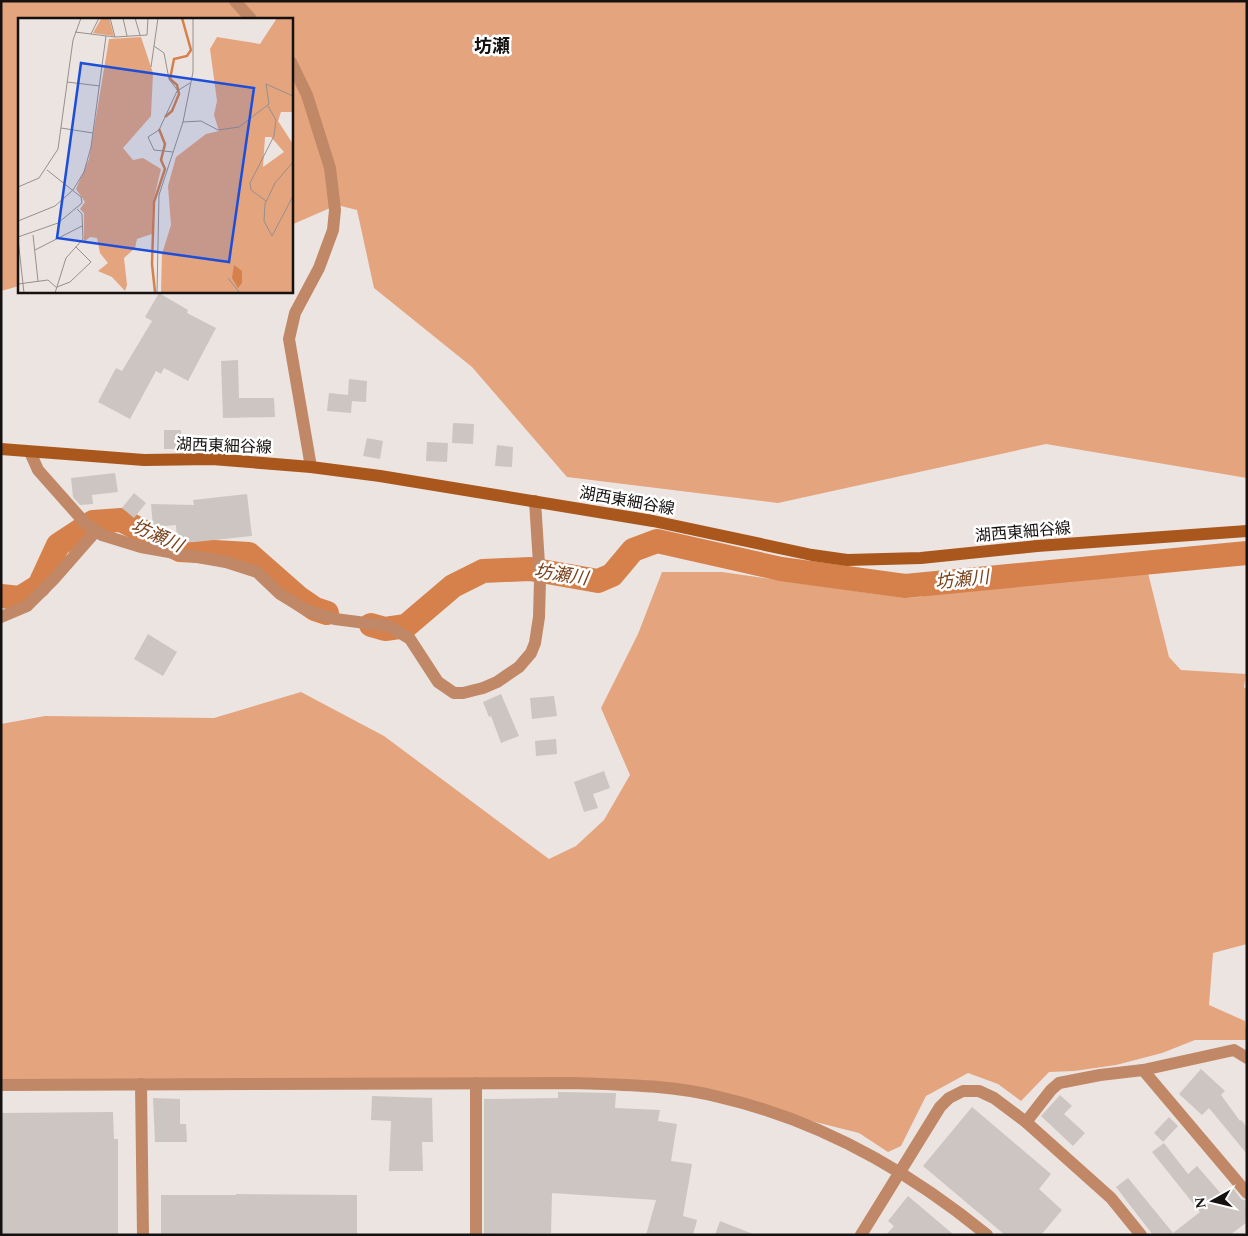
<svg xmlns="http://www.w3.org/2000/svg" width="1248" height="1236" font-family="Spectral,'Noto Sans JP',serif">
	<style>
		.green { fill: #e4a47e }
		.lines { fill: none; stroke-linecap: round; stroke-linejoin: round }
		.river { stroke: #d6814b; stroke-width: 24 }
		.building { fill: #cdc5c1 }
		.street { stroke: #c08866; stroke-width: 12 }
		.secondary { stroke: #a9571d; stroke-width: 12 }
		.labels { text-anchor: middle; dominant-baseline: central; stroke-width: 5; stroke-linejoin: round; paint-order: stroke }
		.street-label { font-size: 16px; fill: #141110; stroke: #fff }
		.neighbourhood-label { font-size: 18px; font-weight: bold; fill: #141110; stroke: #fff }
		.water-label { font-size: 18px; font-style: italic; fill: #7a411b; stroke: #fff }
		.inset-river { fill: none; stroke: #d6814b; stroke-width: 2.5 }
		.inset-road { fill: none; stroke: #96908d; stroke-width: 1 }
		.view { fill: #1d4ed8; fill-opacity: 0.15; stroke: #1d4ed8; stroke-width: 2.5 }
		.inset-edge { fill: none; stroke: #141110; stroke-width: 2.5 }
	</style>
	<rect width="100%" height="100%" fill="#ece4e0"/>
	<!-- green -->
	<g class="green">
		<polygon points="1,1 1247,1 1247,478 1046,444 778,503 567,477 472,367 374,288 357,210 337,205 291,225 291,19 19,19 19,286 1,291"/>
		<polygon points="1129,570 1148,573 1169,657 1181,670 1246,674 1244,687 1247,690 1247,944 1213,953 1209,1005 1245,1021 1247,1040 1195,1040 1162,1053 1116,1065 1074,1071 1049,1072 1021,1101 998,1084 968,1073 926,1096 901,1146 888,1152 859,1133 752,1106 667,1089 1,1084 1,724 45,716 214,718 301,692 384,736 549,859 576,846 604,820 630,775 601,708 638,634 662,572 722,572 904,598 920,597 957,586 985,586 1038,580 1069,581 1086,576 1113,574"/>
	</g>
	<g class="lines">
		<!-- river -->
		<g class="river">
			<polyline points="1,596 20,598 39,586 58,545 93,522 121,520 180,550 249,554 299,598 315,609 327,613"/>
			<polyline points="371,625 385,629 406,626 453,586 483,571 530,569 598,581 612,575 633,550 657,541 781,569 905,586 1247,553"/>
		</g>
	</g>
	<!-- building -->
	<g class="building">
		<polygon points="159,293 188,310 187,313 216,328 188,381 164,368 161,374 156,371 130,419 98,402 116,368 122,371 152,321 145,317"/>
		<polygon points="238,360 239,398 274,398 275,417 223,418 221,361"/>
		<polygon points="349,379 367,381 366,402 352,401 351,413 327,411 329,393 348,395"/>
		<polygon points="453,423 474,424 473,444 452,443"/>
		<rect x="164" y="430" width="17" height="19"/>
		<polygon points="367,438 383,441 380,459 363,456"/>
		<polygon points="427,442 448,443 447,462 426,461"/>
		<polygon points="497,445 513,447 512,467 495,466"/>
		<polygon points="115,473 118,492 92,495 93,504 80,505 73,497 71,478"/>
		<polygon points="134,493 146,503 134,518 122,508"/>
		<polygon points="247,494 252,536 195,542 177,543 176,525 153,527 151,504 194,505 193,500"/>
		<polygon points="148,634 177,652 163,676 134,659"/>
		<polygon points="501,694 519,736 501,743 491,716 489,717 483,702"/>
		<polygon points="554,696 557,716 532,719 530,698"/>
		<polygon points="556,739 557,754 536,756 535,741"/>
		<polygon points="604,771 610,788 593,794 598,808 584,812 574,782"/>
		<polygon points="1201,1069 1225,1091 1221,1095 1240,1121 1241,1120 1247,1127 1247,1154 1209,1108 1202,1115 1179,1094"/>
		<polygon points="558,1092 616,1093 615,1108 660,1110 658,1121 677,1124 671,1161 692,1164 683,1216 697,1220 693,1235 646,1235 656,1200 552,1193 551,1233 484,1234 484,1099 558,1098"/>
		<polygon points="1060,1095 1072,1106 1064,1114 1085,1133 1073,1146 1041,1116"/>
		<polygon points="372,1096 432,1098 433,1142 422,1142 423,1171 389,1171 391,1121 371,1120"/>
		<polygon points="153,1098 180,1099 180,1124 186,1124 187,1142 155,1142"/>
		<polygon points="972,1107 1051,1174 1039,1189 1062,1210 1041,1235 1005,1235 923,1166"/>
		<polygon points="113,1112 114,1139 118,1139 118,1235 1,1235 1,1113"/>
		<polygon points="1169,1117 1178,1126 1163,1142 1154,1133"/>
		<polygon points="1164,1143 1188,1174 1197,1166 1223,1196 1233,1188 1241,1199 1247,1201 1247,1222 1230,1235 1153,1235 1116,1187 1128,1178 1173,1233 1200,1212 1152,1152"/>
		<polygon points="236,1194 357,1195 357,1235 161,1235 161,1195 236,1195"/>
		<polygon points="908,1196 954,1235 886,1235 894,1226 888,1221"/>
		<polygon points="720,1221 753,1234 752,1235 715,1235"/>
	</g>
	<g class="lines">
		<!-- street -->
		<g class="street">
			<polyline points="235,1 251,19"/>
			<polyline points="291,62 307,95 330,168 335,210 333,230 319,268 295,313 289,339 311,467"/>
			<polyline points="30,452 38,470 85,523 102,535 141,547 226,562 257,572 280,594 306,610 335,619 389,626 410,639 438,682 454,693 463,693 483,688 497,682 519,667 531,653 535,643 539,617 540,580 535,501"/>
			<polyline points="1,617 27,606 53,580 96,531"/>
			<polyline points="1143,1070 1247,1193"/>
			<polyline points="141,1084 143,1235"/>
			<path d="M1,1085L575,1083C623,1085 672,1085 719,1097C818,1120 909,1171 987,1235"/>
			<polyline points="1026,1122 1051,1090 1059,1083 1100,1075 1143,1070 1234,1050 1247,1058"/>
			<polyline points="476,1235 476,1083"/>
			<polyline points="861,1235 940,1107 949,1098 963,1091 979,1091 994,1098 1026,1122 1111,1198 1141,1235"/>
		</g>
		<!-- secondary -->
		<polyline class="secondary" points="1,449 144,460 212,459 311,467 380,476 653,521 812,555 847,560 921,558 1037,546 1247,531"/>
	</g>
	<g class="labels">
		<!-- street labels -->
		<g class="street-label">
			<text transform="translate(224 446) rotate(2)">湖西東細谷線</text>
			<text transform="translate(627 501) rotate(10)">湖西東細谷線</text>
			<text transform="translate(1023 532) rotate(-5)">湖西東細谷線</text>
		</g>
		<!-- neighbourhood labels -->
		<g class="neighbourhood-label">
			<text x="492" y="46">坊瀬</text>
		</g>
		<!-- water labels -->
		<g class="water-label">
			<text transform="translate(157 536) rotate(24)">坊瀬川</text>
			<text transform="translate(561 575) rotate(9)">坊瀬川</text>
			<text transform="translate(962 580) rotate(-6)">坊瀬川</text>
		</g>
	</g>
	<!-- overview -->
	<g transform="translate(18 18)">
		<rect width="275" height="275" fill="#ece4e0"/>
		<path d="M91,0L96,18L75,15L83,1ZM259,0H275V94H263L260,103L275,126V275H143L144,236L153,207L150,168L158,139L188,116L201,113L196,97L199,83L192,31L199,19L242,26ZM247,119H253L266,134L245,149ZM123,19L135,55L133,98L105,130L115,142L125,140L143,151L135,184L134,216L119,221L117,230L106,240L109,267L107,273L94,259L80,253L90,245L82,235L79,220L72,219L66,224V195L62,191L67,184L58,171L71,141L91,21Z" fill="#e4a47e" fill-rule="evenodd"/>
		<path d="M216,247L224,253V265L220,270L214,260Z" fill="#d6814b"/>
		<path class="inset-river" d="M147,99L154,93L161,76L159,67L152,61L156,41L169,38L173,32L164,0M137,274L134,246L136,184L147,151L143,142L147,126L141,111"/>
		<path class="inset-road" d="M92,0L97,19M105,0L109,18M117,0L122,17M57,14L97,19L129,17L130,0M73,16L81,0M136,28L146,35L151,61L160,73M133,49L140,0M49,64L82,68M165,104L183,103L200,112L221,109L251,86L248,66L275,78M43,110L75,115M155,134L136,132L130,119L141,112L159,73L172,65M275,144L257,165L247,186L246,203L254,218L275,178M0,169L21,160L40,131L55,22L63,0M248,183L233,172L232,165L256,118L258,102L250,88M0,203L37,188L55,172L66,154L73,129L88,18M15,217L20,263M0,219L40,205L64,185L63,179L29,152M0,221L6,275M17,232L64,208M210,260L222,275M0,266L30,262L39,270M39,269L52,264L73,244L58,229M37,275L48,240L65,221L64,196L59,191M139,275L141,177L165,104L175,54V0"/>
		<path class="view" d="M63,45L236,70L211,244L39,220Z"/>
		<rect width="275" height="275" class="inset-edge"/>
	</g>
	<!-- border -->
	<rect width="1248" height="1236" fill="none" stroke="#141110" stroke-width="5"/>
	<!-- north arrow -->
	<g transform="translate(1213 1201) rotate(262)" stroke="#ffffff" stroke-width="4" paint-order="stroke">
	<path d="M0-4L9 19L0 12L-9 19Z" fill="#141110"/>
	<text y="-8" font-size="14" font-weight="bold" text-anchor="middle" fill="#141110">N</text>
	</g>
</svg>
